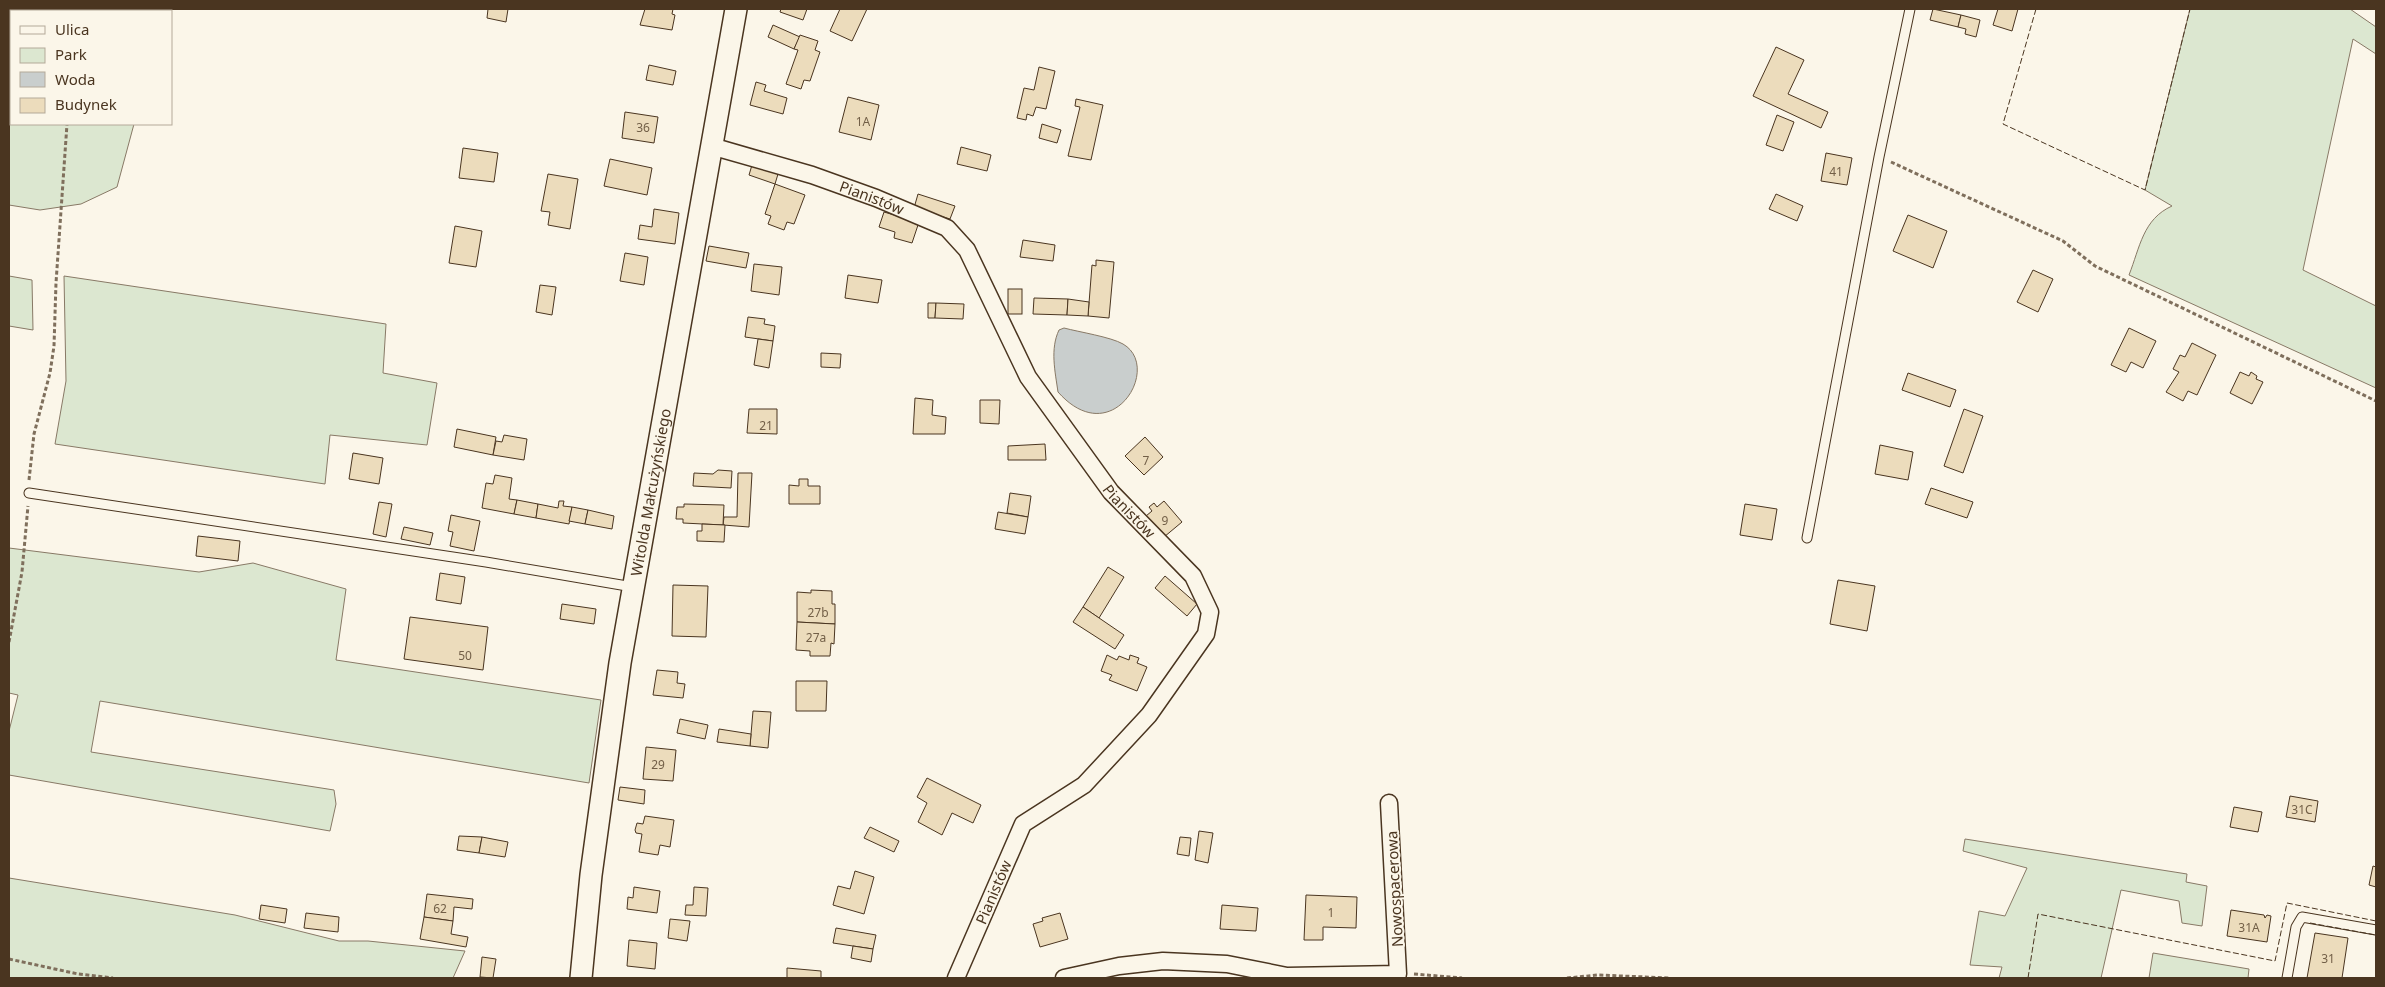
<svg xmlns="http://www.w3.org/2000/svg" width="2385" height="987" font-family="'Noto Sans',sans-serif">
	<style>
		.green { fill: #dce7d0; stroke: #887966 }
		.water { fill: #c9cecd; stroke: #887966 }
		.building { fill: #ecdcbc; stroke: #4a3520 }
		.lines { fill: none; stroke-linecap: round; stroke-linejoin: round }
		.service-casing { stroke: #4a3520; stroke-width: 11 }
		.minor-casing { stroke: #4a3520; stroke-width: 19 }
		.tertiary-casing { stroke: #4a3520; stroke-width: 24 }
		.path { stroke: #7f6f5c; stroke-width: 3; stroke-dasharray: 4 2.5; stroke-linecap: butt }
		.service { stroke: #fbf6e9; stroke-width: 9 }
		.minor { stroke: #fbf6e9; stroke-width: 16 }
		.tertiary { stroke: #fbf6e9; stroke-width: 21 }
		.fence { stroke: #4a3520; stroke-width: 1; stroke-dasharray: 6 2.5; stroke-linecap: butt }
		.labels { text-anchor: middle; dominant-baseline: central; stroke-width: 4; stroke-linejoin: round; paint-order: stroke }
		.number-label { font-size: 12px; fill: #725f47 }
		.street-label { font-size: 15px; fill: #4a3520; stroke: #fbf6e9 }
	</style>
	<rect width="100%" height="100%" fill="#fbf6e9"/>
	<!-- green -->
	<g class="green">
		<path d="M2190,9H2350L2376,27V54L2353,39L2303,270L2376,306V388L2129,275C2140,247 2143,219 2172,206L2145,190Z"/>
		<polygon points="9,105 11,105 11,124 134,124 117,187 81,204 40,210 9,205"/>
		<polygon points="9,276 32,280 33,330 9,326"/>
		<polygon points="64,276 386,324 383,373 437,383 427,445 330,435 325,484 55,444 66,381"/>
		<polygon points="9,548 199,572 253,563 346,589 336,660 601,700 589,783 100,701 91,752 334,790 336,804 330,831 9,775 9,731 18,695 9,693"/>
		<polygon points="1965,839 2187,874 2186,882 2207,886 2202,926 2182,923 2179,901 2121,890 2101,978 1999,978 2002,967 1970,965 1979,911 2005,916 2027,868 1963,851"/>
		<polygon points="9,878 235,915 339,941 368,941 465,951 453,978 9,978"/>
		<polygon points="2153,953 2249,969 2248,978 2149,978"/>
	</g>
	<!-- water -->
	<path class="water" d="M1064,328C1079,332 1111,337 1123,344C1163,367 1112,453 1058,392C1055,371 1050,349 1059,330Z"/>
	<!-- building -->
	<g class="building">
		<polygon points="488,9 508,9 506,22 487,18"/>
		<polygon points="645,9 673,9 672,14 675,15 672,30 640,25"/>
		<polygon points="781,9 807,9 803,20 780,12"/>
		<polygon points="840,9 867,9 852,41 830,31"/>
		<polygon points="1933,9 1961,15 1958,27 1930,20"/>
		<polygon points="1998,9 2018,9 2012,31 1993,25"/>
		<polygon points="1961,15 1980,20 1976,37 1965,34 1966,29 1958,27"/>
		<polygon points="773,25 800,37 794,49 768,37"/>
		<polygon points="800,35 818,41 815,50 820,52 810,81 804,80 801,89 786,84 798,50 794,49"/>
		<polygon points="1776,47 1804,60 1788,94 1828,112 1821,128 1753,96"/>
		<polygon points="649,65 676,71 673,85 646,80"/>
		<polygon points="1039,67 1055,71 1046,109 1036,107 1033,116 1027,114 1026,120 1017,118 1024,88 1034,90"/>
		<polygon points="756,82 766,85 764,91 787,98 783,114 750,105"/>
		<polygon points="848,97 879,105 871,140 839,132"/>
		<polygon points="1076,99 1103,105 1091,160 1068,156 1080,107 1075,106"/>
		<polygon points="625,112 658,117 654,143 622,138"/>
		<polygon points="1777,115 1794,122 1783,151 1766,145"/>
		<polygon points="1042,124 1061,130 1057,143 1039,138"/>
		<polygon points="961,147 991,155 987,171 957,164"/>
		<polygon points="463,148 498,153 494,182 459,178"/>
		<polygon points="1826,153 1852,158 1847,185 1821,181"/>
		<polygon points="610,159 652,168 647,195 604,186"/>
		<polygon points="752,165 778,174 775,184 749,175"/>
		<polygon points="548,174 578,179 570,229 548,225 550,212 541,211"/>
		<polygon points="775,184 805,195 794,224 787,222 784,230 768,224 771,216 765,214"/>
		<polygon points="918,194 955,206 950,219 914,208"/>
		<polygon points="1776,194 1803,206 1797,221 1769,209"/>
		<polygon points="654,209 679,213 675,244 638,239 640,225 652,227"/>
		<polygon points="884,212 919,222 912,243 894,238 895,232 879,227"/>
		<polygon points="1908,215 1947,231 1933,268 1893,251"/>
		<polygon points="455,226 482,231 476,267 449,263"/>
		<polygon points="1023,240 1055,245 1053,261 1020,257"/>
		<polygon points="709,246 749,253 746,268 706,261"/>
		<polygon points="625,253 648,257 644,285 620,281"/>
		<polygon points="1096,260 1114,262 1109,318 1088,316 1092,265 1096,266"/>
		<polygon points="754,264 782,267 779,295 751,291"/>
		<polygon points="2033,270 2053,279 2038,312 2017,302"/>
		<polygon points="848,275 882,280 878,303 845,298"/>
		<polygon points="540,285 556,287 552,315 536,312"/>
		<rect x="1008" y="289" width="14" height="25"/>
		<polygon points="1034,298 1068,299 1067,315 1033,314"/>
		<polygon points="1068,299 1089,302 1088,316 1067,315"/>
		<polygon points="928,303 936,303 935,318 928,318"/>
		<polygon points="936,303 964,304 963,319 935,318"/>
		<polygon points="748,317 765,319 764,324 775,326 773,341 745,337"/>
		<polygon points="2129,328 2156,341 2143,368 2131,362 2126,372 2111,365"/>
		<polygon points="758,339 773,341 769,368 754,365"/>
		<polygon points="2192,343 2216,355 2197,395 2188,391 2183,401 2166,392 2179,372 2173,369 2180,355 2185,357"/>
		<polygon points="821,353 841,354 840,368 821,367"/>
		<polygon points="2240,372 2249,376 2251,372 2257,376 2256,379 2263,382 2252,404 2230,393"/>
		<polygon points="1908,373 1956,390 1950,407 1902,390"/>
		<polygon points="915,398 933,400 932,415 946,417 945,434 913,434"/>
		<polygon points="980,400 1000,400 999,424 980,423"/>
		<polygon points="749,409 777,409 777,434 747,433"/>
		<polygon points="1964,409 1983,416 1963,473 1944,466"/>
		<polygon points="457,429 496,437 493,455 454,447"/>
		<polygon points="504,435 527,439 524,460 493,455 496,441 502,442"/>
		<polygon points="1145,437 1163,457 1144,475 1125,456"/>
		<polygon points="1045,444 1046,460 1008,460 1008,446"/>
		<polygon points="1880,445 1913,452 1908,480 1875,474"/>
		<polygon points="353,453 383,458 379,484 349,479"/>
		<polygon points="718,470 732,471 731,488 693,486 694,473 713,474"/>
		<polygon points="738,473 752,473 749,527 723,525 724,517 737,517"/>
		<polygon points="495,475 512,478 509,499 517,500 514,514 482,508 486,483 493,484"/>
		<polygon points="799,479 808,479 808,486 820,486 820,504 789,504 789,485 799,486"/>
		<polygon points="1931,488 1973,502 1967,518 1925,504"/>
		<polygon points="1010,493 1031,496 1028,517 1007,513"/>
		<polygon points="517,500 538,504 536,518 514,514"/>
		<polygon points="559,501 564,501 563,506 572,507 569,524 536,518 538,504 558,508"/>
		<polygon points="1164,501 1182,522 1164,537 1146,516 1152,511 1149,507 1154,503 1157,507"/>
		<polygon points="379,502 392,504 386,537 373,534"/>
		<polygon points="684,504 724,505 723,525 683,523 683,519 676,519 677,507 684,507"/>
		<polygon points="1745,504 1777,509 1772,540 1740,535"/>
		<polygon points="572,507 588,510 585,524 569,521"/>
		<polygon points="588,510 614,516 612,529 585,524"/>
		<polygon points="998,512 1028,517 1025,534 995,529"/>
		<polygon points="451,515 480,521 474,551 450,546 453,532 448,531"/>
		<polygon points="702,524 725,525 724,542 697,541 697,531 702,531"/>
		<polygon points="404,527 433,533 430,545 401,539"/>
		<polygon points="198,536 240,541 238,561 196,556"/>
		<polygon points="1108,567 1124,577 1099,618 1083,607"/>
		<polygon points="440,573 465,577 461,604 436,600"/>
		<polygon points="1165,576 1197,604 1187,616 1155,588"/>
		<polygon points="1838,580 1875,586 1867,631 1830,624"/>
		<polygon points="673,585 708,586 706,637 672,636"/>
		<polygon points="811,590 832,591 832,604 835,604 835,624 797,622 797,592 811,593"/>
		<polygon points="562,604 596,609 594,624 560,619"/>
		<polygon points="1083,607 1124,635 1115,649 1073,622"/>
		<polygon points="410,617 488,627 483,670 404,659"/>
		<polygon points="797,622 835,624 834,644 831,643 830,656 810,656 810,651 796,650"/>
		<polygon points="1107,655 1117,660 1119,656 1129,660 1130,655 1139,658 1137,663 1147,667 1137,691 1109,680 1112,675 1101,671"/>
		<polygon points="657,670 678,672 677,683 685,684 683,698 653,695"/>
		<polygon points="796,681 827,681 826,711 796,711"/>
		<polygon points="753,711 771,712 768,748 750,746"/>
		<polygon points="680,719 708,725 705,739 677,733"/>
		<polygon points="719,729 751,734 750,746 717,742"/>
		<polygon points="646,747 676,750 673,781 643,779"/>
		<polygon points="927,778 981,805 973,823 952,813 942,835 918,822 927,803 917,797"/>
		<polygon points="620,787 645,790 644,804 618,800"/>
		<polygon points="2290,796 2318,801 2315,822 2286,817"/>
		<polygon points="2234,807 2262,812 2258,832 2230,827"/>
		<polygon points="645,816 674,820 670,847 660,845 658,855 639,852 642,834 636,833 635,830 637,823 643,824"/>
		<polygon points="870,827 899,841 894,852 864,838"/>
		<polygon points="1199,831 1213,833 1208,863 1195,860"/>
		<polygon points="459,836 482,837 479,853 457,850"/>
		<polygon points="482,837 508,842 505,857 479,853"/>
		<polygon points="1180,837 1191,838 1189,856 1177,854"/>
		<polygon points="2373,866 2376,867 2376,887 2369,885"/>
		<polygon points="855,871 874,877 864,914 833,905 838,886 850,889"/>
		<polygon points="634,887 660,891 657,913 627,909 628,897 633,898"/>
		<polygon points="694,887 708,888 706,916 685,915 686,905 693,905"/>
		<polygon points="427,894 473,899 472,909 454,907 453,921 424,917"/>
		<polygon points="1306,895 1357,897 1356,928 1323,927 1323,940 1304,940"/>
		<polygon points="261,905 287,909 285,923 259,919"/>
		<polygon points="1222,905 1258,908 1256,931 1220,929"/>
		<polygon points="2231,910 2264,915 2265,918 2267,915 2271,916 2267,942 2227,936"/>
		<polygon points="306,913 339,917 338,932 304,928"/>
		<polygon points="1060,913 1068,939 1040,947 1033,924 1043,921 1042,918"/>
		<polygon points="424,917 453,921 451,934 468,937 466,947 420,939"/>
		<polygon points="670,919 690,921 687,941 668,938"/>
		<polygon points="836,928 876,935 873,949 833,943"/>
		<polygon points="2315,933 2348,938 2342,978 2307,978"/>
		<polygon points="629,940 657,943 655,969 627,966"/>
		<polygon points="853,946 873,949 871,962 851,958"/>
		<polygon points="482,957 496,959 493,978 480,977"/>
		<polygon points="787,968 821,971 821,978 787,978"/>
	</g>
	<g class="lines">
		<defs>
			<g id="service">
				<polyline points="29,493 486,562 633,587"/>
				<polyline points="1807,538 1879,157 1910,9"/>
				<polyline points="2287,978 2296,927 2302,917 2376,930"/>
			</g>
			<g id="minor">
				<path id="s1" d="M711,146L812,175L876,198L947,228L967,250L1028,377L1111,492L1193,576L1210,612L1206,634L1149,715L1084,785L1023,824L956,978"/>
				<polyline points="1064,978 1119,966 1163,961 1227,964 1287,976 1398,974 1389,803"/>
			</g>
			<g id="tertiary">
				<path id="s2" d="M581,978L591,875L620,663L736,9"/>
			</g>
		</defs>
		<!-- service casing -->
		<use href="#service" class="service-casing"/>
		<!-- minor casing -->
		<use href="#minor" class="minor-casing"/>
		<!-- tertiary casing -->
		<use href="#tertiary" class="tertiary-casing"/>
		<!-- path -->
		<g class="path">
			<polyline points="80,11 81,9"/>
			<polyline points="1891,162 2063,241 2095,266 2376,401"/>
			<polyline points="29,480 34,434 50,373 54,346 56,283 67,124"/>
			<polyline points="9,642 22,572 28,506"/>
			<polyline points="9,959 78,974 113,978"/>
			<polyline points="1414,974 1462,978"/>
			<polyline points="1567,978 1598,975 1669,978"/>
		</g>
		<!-- service -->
		<use href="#service" class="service"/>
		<!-- minor -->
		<use href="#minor" class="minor"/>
		<!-- tertiary -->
		<use href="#tertiary" class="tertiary"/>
		<!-- fence -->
		<g class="fence">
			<polyline points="2036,9 2003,124 2145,190 2190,9"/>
			<polyline points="2310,923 2376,935"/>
			<polyline points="2028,978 2038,914 2275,961 2287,903 2376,921"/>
		</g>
	</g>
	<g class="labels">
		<!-- number labels -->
		<g class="number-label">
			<text x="863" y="121">1A</text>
			<text x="643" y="127">36</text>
			<text x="1836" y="171">41</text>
			<text x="766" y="425">21</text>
			<text x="1146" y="460">7</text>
			<text x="1165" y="520">9</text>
			<text x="818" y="612">27b</text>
			<text x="816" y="637">27a</text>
			<text x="465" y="655">50</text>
			<text x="658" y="764">29</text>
			<text x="2302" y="809">31C</text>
			<text x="440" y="908">62</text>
			<text x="1331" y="912">1</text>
			<text x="2249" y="927">31A</text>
			<text x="2328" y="958">31</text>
		</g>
		<!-- street labels -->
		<g class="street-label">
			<text stroke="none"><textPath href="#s1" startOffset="169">Pianistów</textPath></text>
			<text stroke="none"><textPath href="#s2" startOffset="491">Witolda Małcużyńskiego</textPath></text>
			<text stroke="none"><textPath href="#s1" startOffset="589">Pianistów</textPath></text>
			<text transform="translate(1394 889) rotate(-93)">Nowospacerowa</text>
			<text transform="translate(993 892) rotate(-67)">Pianistów</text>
		</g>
	</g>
	<!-- border -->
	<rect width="2385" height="987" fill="none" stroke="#4a3520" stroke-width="20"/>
	<!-- legend -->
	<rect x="10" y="10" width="162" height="115" fill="#fbf6e9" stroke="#b4a999"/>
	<rect x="20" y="26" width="25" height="8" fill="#fbf6e9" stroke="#b4a999"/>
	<text x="55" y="35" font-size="15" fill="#4a3520">Ulica</text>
	<rect x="20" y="48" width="25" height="15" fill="#dce7d0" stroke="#b4a999"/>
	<text x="55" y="60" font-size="15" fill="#4a3520">Park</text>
	<rect x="20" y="72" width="25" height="15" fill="#c9cecd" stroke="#b4a999"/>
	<text x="55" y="85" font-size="15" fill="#4a3520">Woda</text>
	<rect x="20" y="98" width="25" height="15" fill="#ecdcbc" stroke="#b4a999"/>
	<text x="55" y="110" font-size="15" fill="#4a3520">Budynek</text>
</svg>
